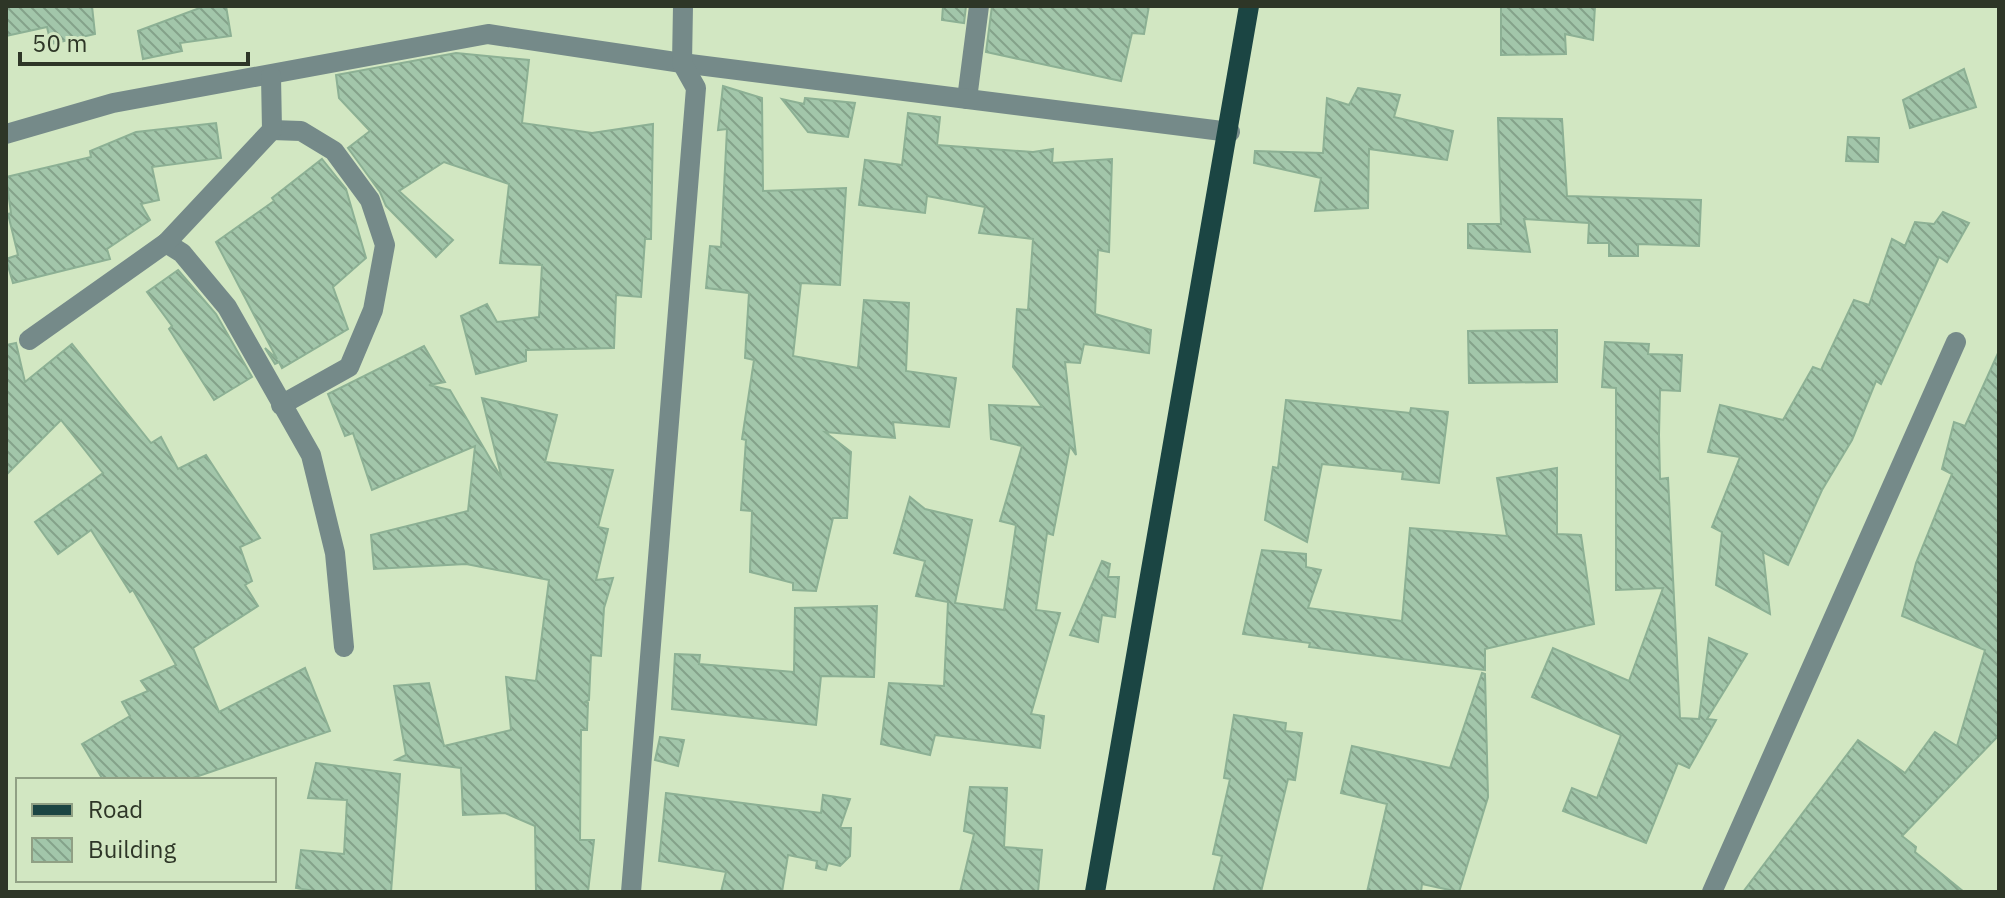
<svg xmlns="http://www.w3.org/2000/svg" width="2005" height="898" font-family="'IBM Plex Sans',sans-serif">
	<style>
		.building { fill: url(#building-back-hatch); stroke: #8cb094; stroke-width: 2 }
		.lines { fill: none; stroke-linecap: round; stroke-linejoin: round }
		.minor { stroke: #758a89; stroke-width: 20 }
		.major { stroke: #1b4543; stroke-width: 20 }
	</style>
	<defs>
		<pattern id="building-back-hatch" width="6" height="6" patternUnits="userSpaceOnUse" patternTransform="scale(2)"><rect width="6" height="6" fill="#a2c6aa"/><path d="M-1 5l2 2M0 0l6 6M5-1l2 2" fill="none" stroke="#84a28a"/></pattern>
	</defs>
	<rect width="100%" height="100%" fill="#d2e7c2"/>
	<!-- building -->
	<g class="building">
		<polygon points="6,6 92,6 95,34 51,44 47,27 6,36"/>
		<polygon points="205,6 226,6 231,36 180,43 182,51 143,59 138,31"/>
		<polygon points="943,6 966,6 964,23 942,20"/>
		<polygon points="992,6 1149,6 1144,34 1132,33 1121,81 986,52"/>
		<polygon points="1501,6 1595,6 1593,40 1565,34 1566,54 1501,55"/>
		<polygon points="456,53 529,60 522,123 592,133 653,124 651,239 645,239 641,297 616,295 614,348 526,350 526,361 476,374 461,316 487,304 497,322 539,317 542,265 500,263 509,184 444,162 399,191 453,240 436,257 386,206 380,192 348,148 370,131 339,98 336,75"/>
		<polygon points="1964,69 1976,107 1910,128 1903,100"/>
		<polygon points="723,86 762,98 763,191 846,188 840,285 801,283 793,356 858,368 864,300 909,303 906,371 956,378 949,427 893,422 895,438 825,432 851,452 847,518 833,518 816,591 793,590 793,583 750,572 752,511 741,510 746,440 742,439 754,360 745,358 749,293 706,288 710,246 721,247 727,129 718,130"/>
		<polygon points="1358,88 1400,95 1394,117 1453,131 1447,160 1369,149 1368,208 1315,211 1321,178 1254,163 1255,151 1323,153 1327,98 1349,105"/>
		<polygon points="805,98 855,103 848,137 808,132 782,99 804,104"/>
		<polygon points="908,113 940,117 937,145 1033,152 1053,149 1052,163 1112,159 1109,252 1098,250 1095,314 1151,330 1149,353 1084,344 1080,363 1065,362 1076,455 1070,446 1053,535 1047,533 1036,610 1060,613 1031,714 1044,716 1040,748 935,735 930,755 881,744 889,683 944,686 948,602 916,596 925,561 894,553 910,497 925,509 972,520 955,603 1004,610 1016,525 1000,521 1022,446 991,439 989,405 1042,407 1013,367 1017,309 1028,310 1033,239 979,233 985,207 927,196 925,213 859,205 865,160 902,165"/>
		<polygon points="1498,118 1562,119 1567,196 1701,200 1699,246 1638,244 1638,256 1609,256 1609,243 1588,243 1589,223 1524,219 1530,252 1468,248 1468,224 1501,224"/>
		<polygon points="216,123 221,158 152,167 159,200 141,204 150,220 107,249 110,259 13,283 6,259 18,255 8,214 11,213 6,177 91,157 90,151 136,132"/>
		<polygon points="1848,137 1879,138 1878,162 1846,161"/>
		<polygon points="322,159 346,189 366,258 333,287 348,329 282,368 279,362 275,364 265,348 277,359 216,242 274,201 272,198"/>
		<polygon points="1943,212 1969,223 1947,262 1939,257 1881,384 1876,381 1852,440 1822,490 1788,565 1763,552 1770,614 1716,585 1722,532 1712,527 1740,457 1708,452 1720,405 1783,420 1813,367 1821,370 1854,300 1869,305 1892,239 1905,246 1915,222 1934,224"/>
		<polygon points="178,270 216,314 252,377 214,400 169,329 172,326 147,292"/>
		<polygon points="1557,330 1557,382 1469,383 1468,331"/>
		<polygon points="1605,342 1649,344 1648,354 1682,355 1680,391 1660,390 1659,435 1660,479 1668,478 1680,718 1699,719 1709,638 1747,654 1707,719 1716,720 1689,768 1678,763 1646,843 1563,811 1572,788 1597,798 1621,735 1532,697 1553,648 1629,681 1663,588 1616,590 1616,388 1602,387"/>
		<polygon points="16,343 25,382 72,344 151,443 161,437 178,469 206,455 260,538 240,547 252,581 245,585 258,606 193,648 219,712 305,668 330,731 187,780 103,780 82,744 130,716 122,702 148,691 141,681 176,665 133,590 130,592 91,530 58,554 35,522 103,473 61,420 6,475 6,345"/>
		<polygon points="424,346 445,382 429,385 450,390 502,479 482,398 557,415 545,462 613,470 598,527 608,529 596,580 613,578 604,608 601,656 591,655 589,700 585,702 588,703 587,730 581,730 580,840 594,840 588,892 536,891 535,826 505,813 463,815 461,768 396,760 406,755 394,686 429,683 444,746 511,730 506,677 536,681 549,580 466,564 374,569 371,535 468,511 475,446 372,490 353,433 345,436 328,394"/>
		<polygon points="1999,351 1999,735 1902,836 1916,847 1915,852 1964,892 1743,892 1858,740 1905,773 1935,732 1957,746 1985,650 1902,616 1916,563 1952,474 1942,469 1954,422 1965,426"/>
		<polygon points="1286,400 1410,413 1411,408 1448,412 1439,483 1402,479 1403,472 1322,464 1307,542 1265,520 1273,467 1278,468"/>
		<polygon points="1557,468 1557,534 1581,535 1594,624 1485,649 1485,670 1309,647 1310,643 1243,634 1262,550 1306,554 1306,567 1321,570 1308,608 1402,621 1410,528 1507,536 1497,478"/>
		<polygon points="1102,561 1110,564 1108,577 1119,577 1115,617 1102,615 1098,642 1070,635"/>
		<polygon points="877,606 874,677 821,676 816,725 672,709 675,654 700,655 699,664 794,672 795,608"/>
		<polygon points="1482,673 1485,674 1488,797 1459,892 1422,884 1421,892 1367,892 1387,804 1341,793 1352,746 1450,768"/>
		<polygon points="1234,715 1286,723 1285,731 1302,733 1295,780 1288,779 1261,892 1213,892 1222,856 1213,854 1230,779 1224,778"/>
		<polygon points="660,737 684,740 678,766 655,760"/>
		<polygon points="316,763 400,774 391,892 320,892 296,888 301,850 344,854 347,800 308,798"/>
		<polygon points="970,787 1007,788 1004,847 1042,850 1038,892 960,892 974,834 964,831"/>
		<polygon points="666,793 821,813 823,795 850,799 840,828 851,828 850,856 840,866 828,863 826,870 816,868 817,861 788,855 782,892 721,892 726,872 659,861"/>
	</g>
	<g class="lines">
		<!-- minor -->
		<g class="minor">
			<polyline points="967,99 979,6"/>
			<polyline points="272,130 301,131 334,151 370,200 385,245 373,310 349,367 281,405"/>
			<polyline points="6,134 113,103 488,34 682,63 1230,132"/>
			<polyline points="166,243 182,253 227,307 311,455 335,553 344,647"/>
			<polyline points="29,340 166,243 272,130 271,76"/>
			<polyline points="631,892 696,88 682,63 683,6"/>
			<polyline points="1712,892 1956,342"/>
		</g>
		<!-- major -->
		<polyline class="major" points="1095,892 1249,6"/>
	</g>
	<!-- border -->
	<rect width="2005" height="898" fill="none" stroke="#2e3627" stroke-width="16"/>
	<!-- legend -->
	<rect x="16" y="778" width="260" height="104" fill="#d2e7c2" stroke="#90a084" stroke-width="2"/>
	<rect x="32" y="804" width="40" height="12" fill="#1b4543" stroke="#90a084" stroke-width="2"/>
	<text x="88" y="818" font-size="24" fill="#2e3627">Road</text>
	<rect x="32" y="838" width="40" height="24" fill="url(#building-back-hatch)" stroke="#90a084" stroke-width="2"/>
	<text x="88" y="858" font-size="24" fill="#2e3627">Building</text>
	<!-- scale -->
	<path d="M20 52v12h228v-12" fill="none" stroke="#2e3627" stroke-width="4"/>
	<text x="32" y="52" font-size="24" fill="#2e3627" stroke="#d2e7c2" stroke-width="6" paint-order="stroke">50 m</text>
</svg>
